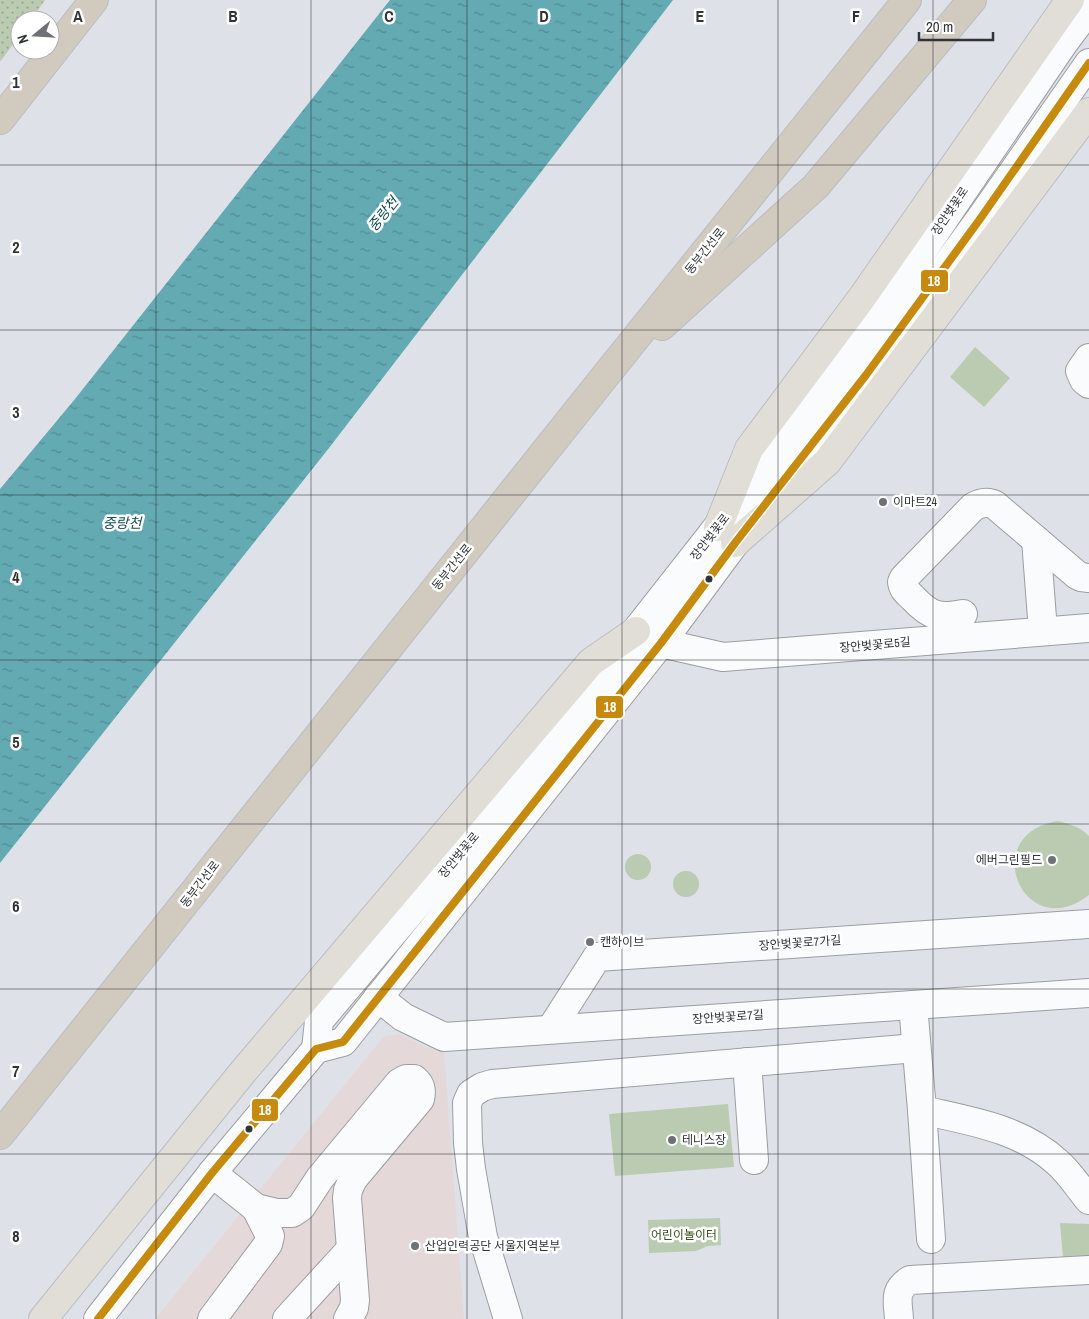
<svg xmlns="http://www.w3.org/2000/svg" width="1089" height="1319" font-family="'Archivo Narrow','Noto Sans KR',sans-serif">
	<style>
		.commercial { fill: #e5d8d9 }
		.grass { fill: url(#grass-dots) }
		.park { fill: #bacbb2 }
		.water { fill: url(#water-ripples) }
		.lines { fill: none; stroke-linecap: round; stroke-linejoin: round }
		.minor-casing { stroke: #9b9ea2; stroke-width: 30 }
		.major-casing { stroke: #bbbdc0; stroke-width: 30 }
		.highway-casing { stroke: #bbbdc0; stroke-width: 30 }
		.minor { stroke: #fafbfc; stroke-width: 28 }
		.major { stroke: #e1ded8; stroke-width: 28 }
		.highway { stroke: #d0cabf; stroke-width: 28 }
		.bus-1-casing { stroke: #fff; stroke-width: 11 }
		.bus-1 { stroke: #c68a0e; stroke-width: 8 }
		.grid { fill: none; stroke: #313437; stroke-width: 1; stroke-opacity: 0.55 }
		.poi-dot { fill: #6e7175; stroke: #fff; stroke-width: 2 }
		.bus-dot { fill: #313437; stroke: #fff; stroke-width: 2 }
		.labels { text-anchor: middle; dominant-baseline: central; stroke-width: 5; stroke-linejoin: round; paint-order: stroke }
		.street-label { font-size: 12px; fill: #313437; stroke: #fff }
		.poi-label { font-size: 12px; fill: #313437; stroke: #fff; text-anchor: start }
		.park-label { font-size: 12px; fill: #36511c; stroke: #fff }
		.water-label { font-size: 14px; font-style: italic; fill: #134c51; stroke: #fff }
		.grid-label { font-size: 16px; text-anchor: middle; font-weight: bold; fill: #313437; stroke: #fff; stroke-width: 5; stroke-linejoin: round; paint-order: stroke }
		.line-badge { stroke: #fff; stroke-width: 2 }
		.badge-label { font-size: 14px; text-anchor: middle; font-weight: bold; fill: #fff }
	</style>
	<defs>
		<pattern id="grass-dots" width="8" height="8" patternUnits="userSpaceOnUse" patternTransform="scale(1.25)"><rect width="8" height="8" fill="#bacbb2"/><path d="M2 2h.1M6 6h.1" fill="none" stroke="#98a692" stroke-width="1.8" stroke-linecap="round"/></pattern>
		<pattern id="water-ripples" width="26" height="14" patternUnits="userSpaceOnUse" patternTransform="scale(1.25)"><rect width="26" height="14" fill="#63aab3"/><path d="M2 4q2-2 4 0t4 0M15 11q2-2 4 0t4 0" fill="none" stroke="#528b92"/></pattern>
	</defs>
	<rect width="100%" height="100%" fill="#dee2e8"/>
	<!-- commercial -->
	<polygon class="commercial" points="400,1034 425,1047 444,1051 464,1319 155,1319 384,1036"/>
	<!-- grass -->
	<polygon class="grass" points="0,0 45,0 31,20 20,20 20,35 0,62"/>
	<!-- park -->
	<g class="park">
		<polygon points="975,347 1010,378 984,407 950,377"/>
		<path d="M1058,821C1070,824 1080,827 1089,836V895C1024,946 976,834 1058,821Z"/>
		<circle cx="638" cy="867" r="13"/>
		<circle cx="686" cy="884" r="13"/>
		<polygon points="728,1104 734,1167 615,1176 609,1114"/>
		<polygon points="720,1218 721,1245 708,1246 696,1251 649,1253 648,1220"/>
		<polygon points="1060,1223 1089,1224 1089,1262 1063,1258"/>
	</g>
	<!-- water -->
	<polygon class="water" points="390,0 673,0 329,448 0,863 0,489 75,399"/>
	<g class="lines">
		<defs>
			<g id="minor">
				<polyline points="1089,358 1080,371 1084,380 1089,384"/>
				<polyline points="1036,540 1043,631"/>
				<path d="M963,614C939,619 930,616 913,598C908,593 903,590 902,582L904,578L973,507C980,503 987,501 995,505L1077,575L1081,577L1089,578"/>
				<polyline points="661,643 723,657 1089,628"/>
				<polyline points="378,997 403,1017 444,1037 1089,993"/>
				<path d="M913,1005L922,1110C969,1121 1020,1128 1057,1162C1069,1172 1079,1188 1089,1200"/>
				<polyline points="551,1029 597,957 1089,924"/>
				<polyline points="316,1049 319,1021 478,832 774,455 883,309 1063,44 1089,9"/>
				<polyline points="747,1062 754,1160"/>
				<polyline points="922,1110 931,1239"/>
				<path d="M212,1173L256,1208L277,1213H292L301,1207L320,1178L399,1083L406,1079H414C421,1085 422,1090 420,1099L353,1179L348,1190L347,1198L355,1300L354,1308L348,1319"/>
				<polyline points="98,1319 212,1173 316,1049 343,1042 661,643 735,543 866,375 980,219 1089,63"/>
				<polyline points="212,1319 268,1244 270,1236 256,1208"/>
				<polyline points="287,1319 351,1249"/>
				<polyline points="508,1319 483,1237 471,1169 468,1143 467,1103 471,1094 482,1087 492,1084 916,1048"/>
				<path d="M899,1319C898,1301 893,1291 910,1280L1089,1270"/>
			</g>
			<g id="major">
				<polyline points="718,527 749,449 861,299 1070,0"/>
				<polyline points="735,543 827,462 1089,112"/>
				<polyline points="43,1319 242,1073 591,662 636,631"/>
			</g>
			<g id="highway">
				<polyline points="0,120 94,0"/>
				<polyline points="662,326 816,186 972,0"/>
				<polyline points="0,1135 598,385 907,0"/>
			</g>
		</defs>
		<!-- minor casing -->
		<use href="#minor" class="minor-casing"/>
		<!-- major casing -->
		<use href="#major" class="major-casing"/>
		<!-- highway casing -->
		<use href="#highway" class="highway-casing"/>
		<!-- minor -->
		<use href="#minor" class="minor"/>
		<!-- major -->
		<use href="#major" class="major"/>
		<!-- highway -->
		<use href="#highway" class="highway"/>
		<defs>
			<polyline id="bus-1" points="98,1319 212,1173 316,1049 343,1042 661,643 735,543 866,375 980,219 1089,63"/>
		</defs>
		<!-- bus-1 casing -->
		<use href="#bus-1" class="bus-1-casing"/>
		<!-- bus-1 -->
		<use href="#bus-1" class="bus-1"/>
	</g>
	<!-- grid -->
	<path class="grid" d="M156,0V1319M311,0V1319M467,0V1319M622,0V1319M778,0V1319M933,0V1319M0,165H1089M0,330H1089M0,495H1089M0,660H1089M0,824H1089M0,989H1089M0,1154H1089"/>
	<!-- markers -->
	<g class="poi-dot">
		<circle cx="883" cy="502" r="5"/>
		<circle cx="1052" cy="860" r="5"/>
		<circle cx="590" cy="942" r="5"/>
		<circle cx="672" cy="1140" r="5"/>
		<circle cx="415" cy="1246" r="5"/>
	</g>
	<g class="bus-dot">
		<circle cx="709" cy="579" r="4.5"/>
		<circle cx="249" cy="1129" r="4.5"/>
	</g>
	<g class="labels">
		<!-- street labels -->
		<g class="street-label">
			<text transform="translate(950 211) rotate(-56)">장안벚꽃로</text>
			<text transform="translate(705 251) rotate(-51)">동부간선로</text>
			<text transform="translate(710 537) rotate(-52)">장안벚꽃로</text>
			<text transform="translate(452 567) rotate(-51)">동부간선로</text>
			<text transform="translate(875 645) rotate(-5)">장안벚꽃로5길</text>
			<text transform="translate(459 855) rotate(-50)">장안벚꽃로</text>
			<text transform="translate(200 884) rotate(-52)">동부간선로</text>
			<text transform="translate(800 943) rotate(-4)">장안벚꽃로7가길</text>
			<text transform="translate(728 1017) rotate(-4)">장안벚꽃로7길</text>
		</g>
		<!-- poi labels -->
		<g class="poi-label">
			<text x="893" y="502">이마트24</text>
			<text x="1042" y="860" text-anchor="end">에버그린필드</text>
			<text x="600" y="942">캔하이브</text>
			<text x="682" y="1140">테니스장</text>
			<text x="425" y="1246">산업인력공단 서울지역본부</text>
		</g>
		<!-- park labels -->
		<g class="park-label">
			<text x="684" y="1235">어린이놀이터</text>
		</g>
		<!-- water labels -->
		<g class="water-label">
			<text transform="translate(383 214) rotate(-51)">중랑천</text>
			<text x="122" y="523">중랑천</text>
		</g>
	</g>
	<g class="grid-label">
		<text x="78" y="22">A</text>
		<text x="233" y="22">B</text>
		<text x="389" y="22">C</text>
		<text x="544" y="22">D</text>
		<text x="700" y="22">E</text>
		<text x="856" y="22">F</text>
		<text x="16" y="88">1</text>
		<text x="16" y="253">2</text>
		<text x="16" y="418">3</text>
		<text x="16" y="583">4</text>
		<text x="16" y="748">5</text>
		<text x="16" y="912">6</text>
		<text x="16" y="1077">7</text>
		<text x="16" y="1242">8</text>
	</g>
	<g class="line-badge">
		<rect x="920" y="269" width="29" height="24" rx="5" fill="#c68a0e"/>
		<rect x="595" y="695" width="29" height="24" rx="5" fill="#c68a0e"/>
		<rect x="251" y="1098" width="28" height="24" rx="5" fill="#c68a0e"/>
	</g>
	<g class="badge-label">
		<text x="934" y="286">18</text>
		<text x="610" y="712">18</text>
		<text x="265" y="1115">18</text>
	</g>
	<!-- north arrow -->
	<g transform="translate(35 35) rotate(252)"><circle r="24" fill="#ffffff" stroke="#adaeaf"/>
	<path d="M0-4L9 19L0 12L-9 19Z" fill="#6e7175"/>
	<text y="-8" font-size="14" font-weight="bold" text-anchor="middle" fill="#313437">N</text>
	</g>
	<!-- scale -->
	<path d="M919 32v8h74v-8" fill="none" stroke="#313437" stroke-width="2.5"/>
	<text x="926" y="32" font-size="15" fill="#313437" stroke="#ffffff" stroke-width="4" paint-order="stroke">20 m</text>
</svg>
